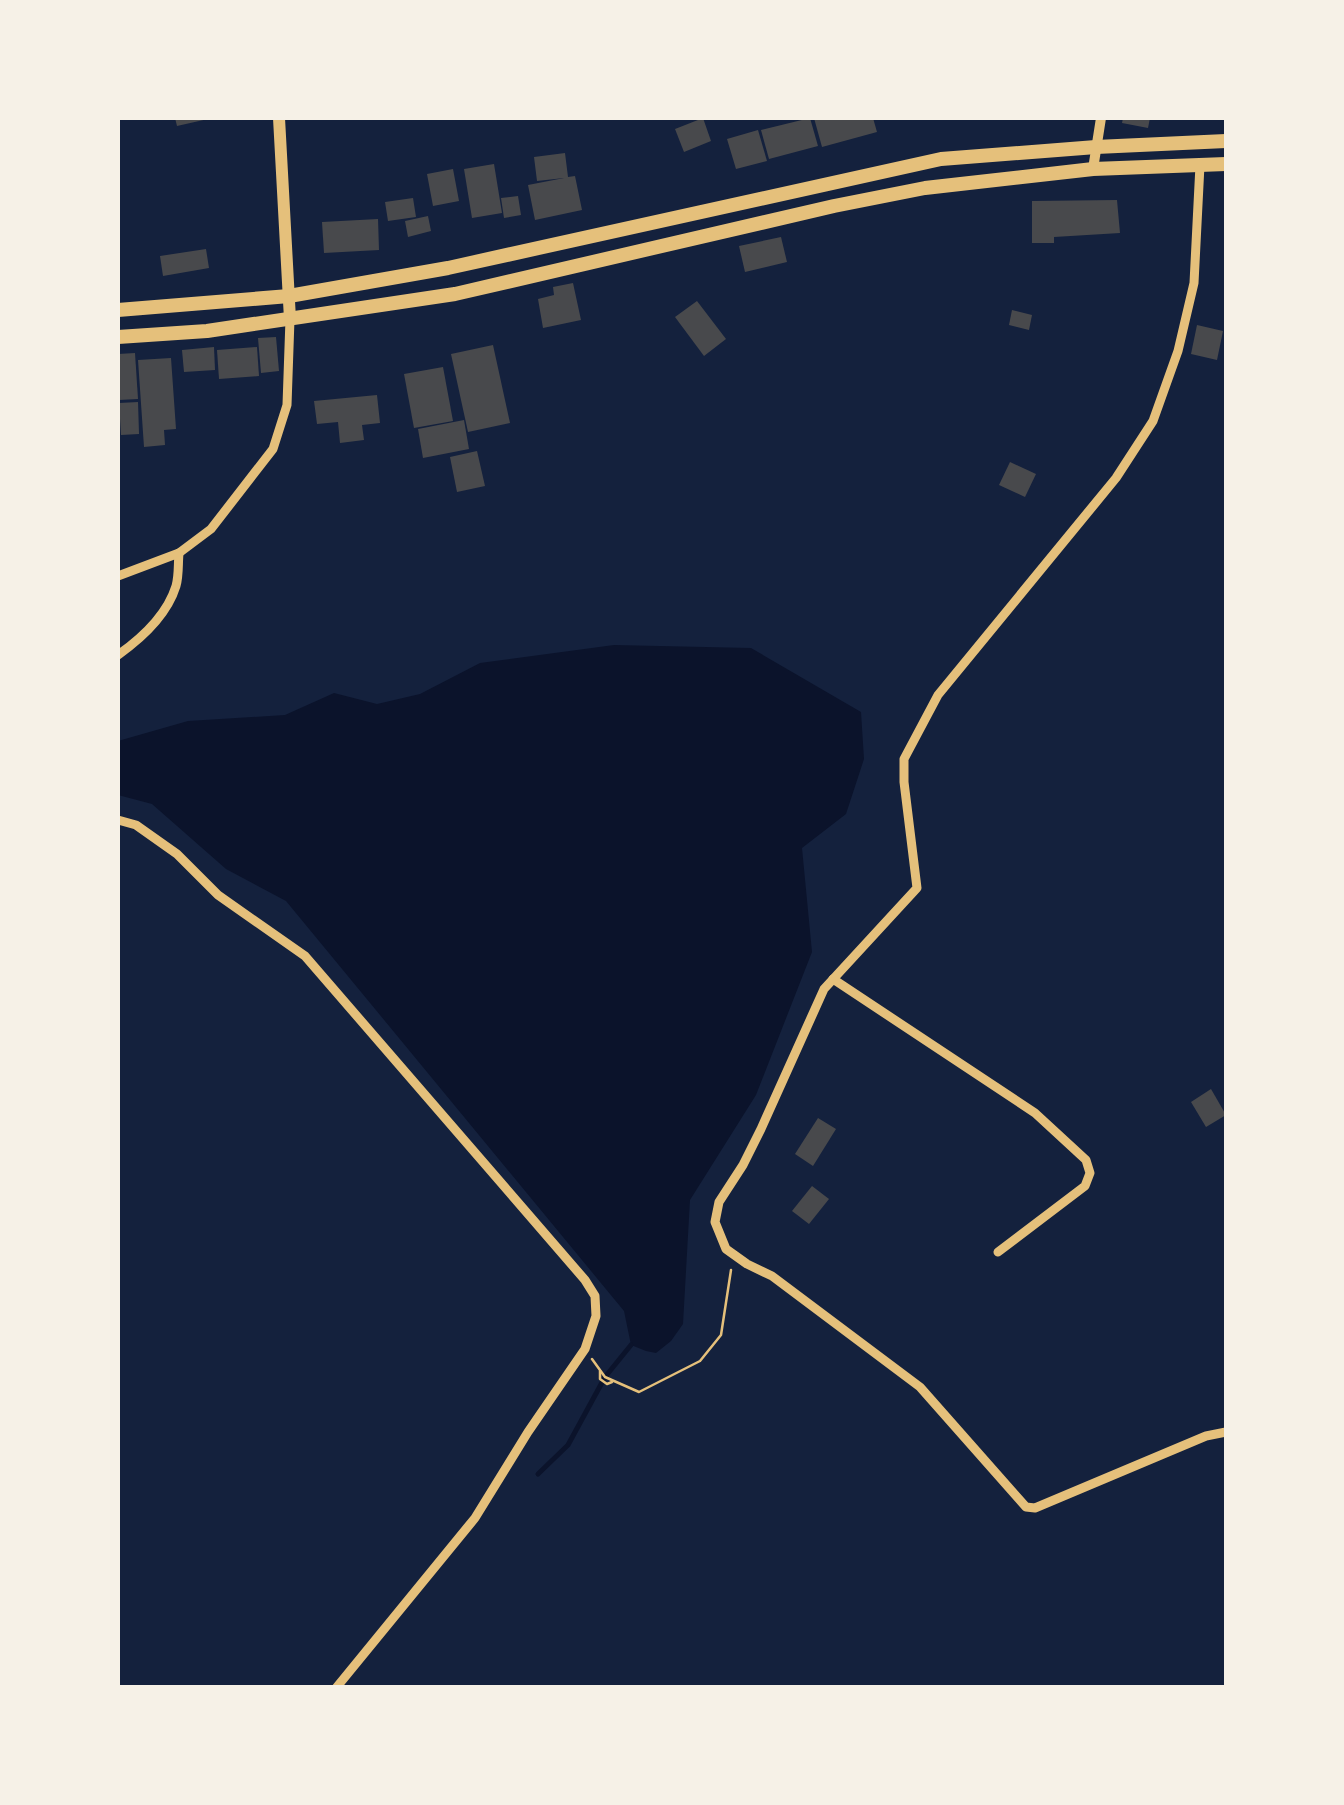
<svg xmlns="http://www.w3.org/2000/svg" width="1344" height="1805" font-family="'Space Grotesk',sans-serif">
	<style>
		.water { fill: #0b132b }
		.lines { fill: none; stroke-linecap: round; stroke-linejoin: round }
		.stream { stroke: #0b132b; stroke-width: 5 }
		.building { fill: #48494c }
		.path { stroke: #e5c07b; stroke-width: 2.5 }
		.minor { stroke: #e5c07b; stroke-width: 9 }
		.tertiary { stroke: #e5c07b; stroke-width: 10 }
		.primary { stroke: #e5c07b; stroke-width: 12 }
		.trunk { stroke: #e5c07b; stroke-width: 14 }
	</style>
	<rect width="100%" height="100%" fill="#14213d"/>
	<!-- water -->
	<polygon class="water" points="614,645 751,648 861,712 864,759 846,814 802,848 812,952 756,1095 690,1200 683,1324 671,1341 656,1353 646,1351 631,1345 624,1311 286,901 226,869 152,804 118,795 118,741 188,721 285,715 334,693 377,704 420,694 480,663"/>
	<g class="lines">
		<!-- stream -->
		<polyline class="stream" points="538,1474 568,1445 605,1377 631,1345"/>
	</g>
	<!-- building -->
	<g class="building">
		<polygon points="175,118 208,118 208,119 177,126"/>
		<polygon points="703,118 711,141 684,152 675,129"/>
		<polygon points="810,118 818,146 769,159 761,130"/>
		<polygon points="814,118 873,118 877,132 822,147"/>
		<polygon points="1123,118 1150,118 1148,128 1122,123"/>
		<polygon points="758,130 767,161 736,169 727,139"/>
		<polygon points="565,153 568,177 575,176 582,210 535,220 528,185 564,178 537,181 534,157"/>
		<polygon points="494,164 502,213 472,218 464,169"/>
		<polygon points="453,169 459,201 433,206 427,174"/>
		<polygon points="518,196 521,215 504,218 501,198"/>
		<polygon points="413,198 416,217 388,221 385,202"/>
		<polygon points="1117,200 1120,233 1054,237 1054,243 1032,243 1032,201"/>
		<polygon points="428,216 431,231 408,237 405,221"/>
		<polygon points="378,219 379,250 324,253 322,222"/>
		<polygon points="781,237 787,262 745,272 739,246"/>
		<polygon points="206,249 209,268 163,276 160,256"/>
		<polygon points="573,283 581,320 543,328 538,299 554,295 553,287"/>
		<polygon points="697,301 726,339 704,356 675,317"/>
		<polygon points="1012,310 1032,315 1029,330 1009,325"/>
		<polygon points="1197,325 1223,331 1217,360 1191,354"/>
		<polygon points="276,337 279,371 261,373 258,338"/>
		<polygon points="493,345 510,423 468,432 451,354"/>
		<polygon points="214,347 215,370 184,372 182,350"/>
		<polygon points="257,347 259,376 219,379 217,350"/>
		<polygon points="135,353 138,399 119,400 118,354"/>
		<polygon points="171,358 176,429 164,430 165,445 144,447 138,360"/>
		<polygon points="443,367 453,421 414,428 404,374"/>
		<polygon points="377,395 380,423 362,425 364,440 340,443 338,422 317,424 314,401"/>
		<polygon points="138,402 139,434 121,435 119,403"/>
		<polygon points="464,420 469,449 423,458 418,429"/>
		<polygon points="477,451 485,486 457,492 450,457"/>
		<polygon points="1010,462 1036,474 1025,497 999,485"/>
		<polygon points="1211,1089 1226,1115 1206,1127 1191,1102"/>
		<polygon points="818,1118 836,1129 813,1166 795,1154"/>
		<polygon points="812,1186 829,1199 809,1224 792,1211"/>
	</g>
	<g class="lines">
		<!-- path -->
		<g class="path">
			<polyline points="592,1359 605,1377 639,1392 700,1361 721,1335 731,1270"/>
			<polyline points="600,1371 600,1379 607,1384 612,1382"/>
		</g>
		<!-- minor -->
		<g class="minor">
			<polyline points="1200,165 1194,283 1178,351 1153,421 1116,478 938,695 904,759 904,782 917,888 824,989 761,1129 743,1165 719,1202 715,1222 726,1249 747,1264 772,1276 920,1387 1026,1507 1035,1508 1206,1436 1226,1432"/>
			<polyline points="118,576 179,553 211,529 273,449 287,405 290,319"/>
			<path d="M118,655C142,638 167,615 176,586C179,576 178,563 179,553"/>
			<polyline points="118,820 136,825 177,854 218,895 305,956 585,1280 595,1296 596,1316 585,1349 528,1432 475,1518 336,1688"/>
			<polyline points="833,979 1035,1113 1086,1160 1090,1173 1085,1186 998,1252"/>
		</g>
		<!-- tertiary -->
		<polyline class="tertiary" points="1093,169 1101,118"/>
		<!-- primary -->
		<polyline class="primary" points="279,118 290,319"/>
		<!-- trunk -->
		<g class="trunk">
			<polyline points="118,310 289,296 448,268 941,159 1096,147 1226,141"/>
			<polyline points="118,337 207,331 455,294 834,206 925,188 1093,169 1226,164"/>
		</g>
	</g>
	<!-- border -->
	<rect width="1344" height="1805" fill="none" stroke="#f6f1e7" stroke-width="240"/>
</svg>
